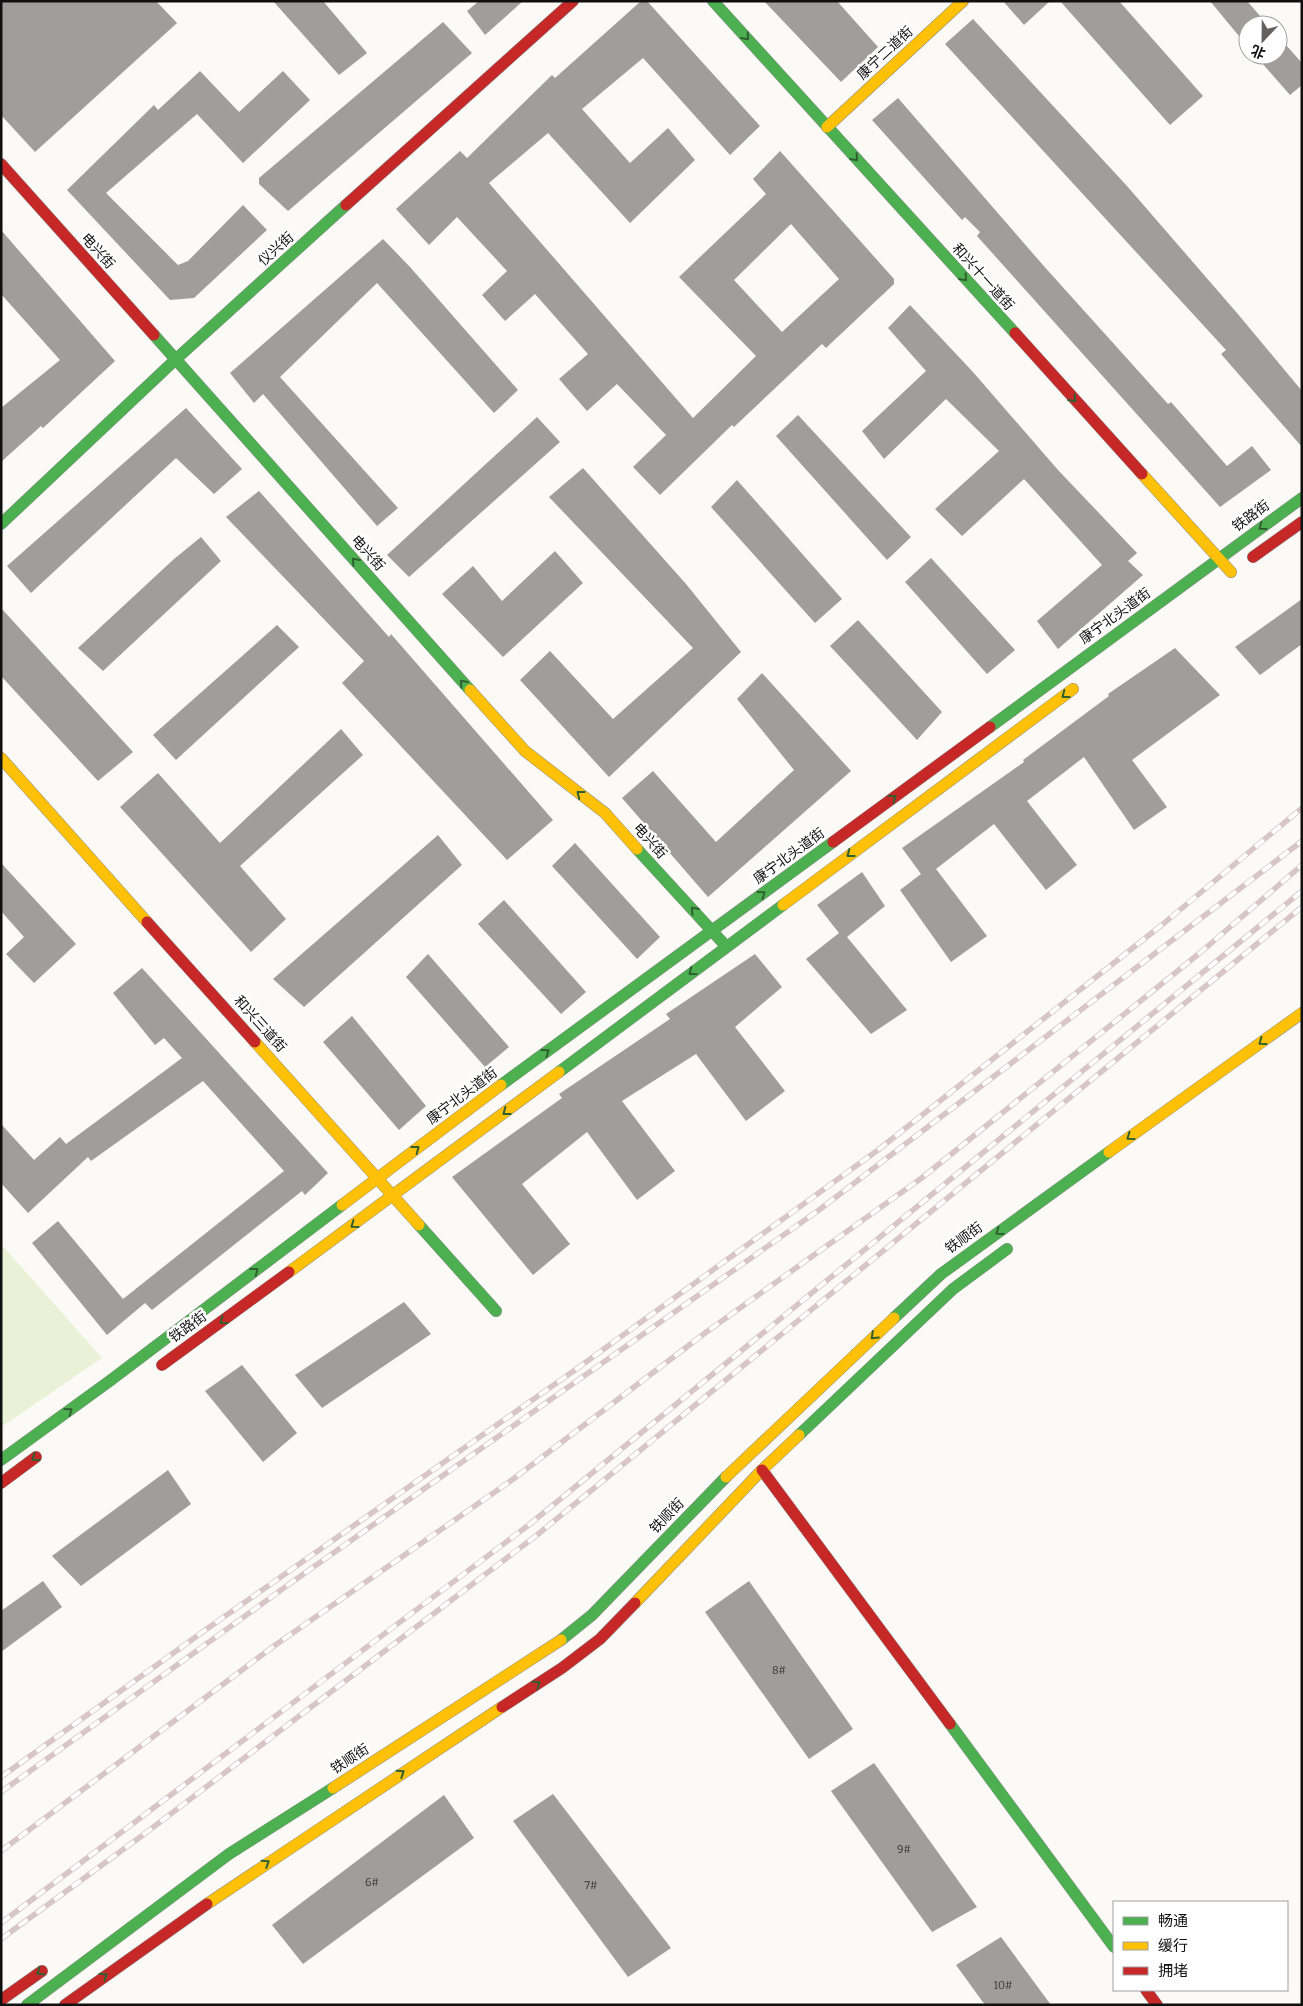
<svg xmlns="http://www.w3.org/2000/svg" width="1303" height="2006" font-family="Bitter,'Noto Sans SC',serif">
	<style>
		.green { fill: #e9f2d6 }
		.building { fill: #a09e9b; fill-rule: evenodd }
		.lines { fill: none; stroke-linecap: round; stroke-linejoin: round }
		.fast-casing { stroke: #8d8c8a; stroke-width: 12 }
		.slow-casing { stroke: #8d8c8a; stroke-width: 12 }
		.jam-casing { stroke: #8d8c8a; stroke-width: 12 }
		.fast { stroke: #4caf50; stroke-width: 11 }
		.slow { stroke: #ffc107; stroke-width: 11 }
		.jam { stroke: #c62828; stroke-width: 11 }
		.rail-casing { stroke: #d8c5c7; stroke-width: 5.5 }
		.rail { stroke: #fff; stroke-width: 4; stroke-dasharray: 11; stroke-linecap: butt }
		.oneway { stroke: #2e6030 }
		.labels { text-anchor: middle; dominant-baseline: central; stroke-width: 5; stroke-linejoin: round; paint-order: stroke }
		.number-label { font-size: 11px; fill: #343433 }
		.street-label { font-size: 14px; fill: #101010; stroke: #fff }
	</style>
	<rect width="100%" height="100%" fill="#fcfaf6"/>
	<!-- green -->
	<polygon class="green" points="1,1244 102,1358 1,1427"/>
	<!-- building -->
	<g class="building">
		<polygon points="1,1 156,1 177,23 35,152 1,115"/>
		<polygon points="273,1 323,1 367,53 339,75"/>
		<polygon points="479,1 523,1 485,35 467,11"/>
		<path d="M641,1H647L760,126L730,155L643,58L582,109L630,163L668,128L695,160L630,223L548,133L489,183L693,418L756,356L679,277L766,194L753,179L780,151L894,279V284L826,348L822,344L734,427L732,425L660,495L633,467L666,435L617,384L587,411L559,379L588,354L535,294L505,321L482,295L507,271L457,217L429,245L396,209L460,151L467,158L552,75L555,78ZM791,224L839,279L782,332L734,280Z"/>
		<polygon points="764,1 837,1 878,47 841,82"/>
		<polygon points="1003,1 1050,1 1024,25"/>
		<polygon points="1060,1 1119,1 1203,96 1170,125"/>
		<polygon points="1210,1 1247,1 1268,25 1248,25 1248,47"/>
		<polygon points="973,19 1127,186 1237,313 1302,391 1302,447 1221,354 1226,350 945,44"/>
		<polygon points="443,22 472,53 288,211 259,184 259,178"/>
		<polygon points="1278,36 1302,63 1302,85 1290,95 1255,55 1278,55"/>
		<polygon points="200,71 239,112 283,71 310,100 243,163 197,114 106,193 178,265 188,261 243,205 267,230 194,298 170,300 67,190 154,105 158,110"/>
		<polygon points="898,98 1042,264 1168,404 1171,402 1227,466 1252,446 1271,470 1220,507 977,236 980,232 965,217 962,220 872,120"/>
		<polygon points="1,230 115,361 43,428 41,426 1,462 1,408 60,360 1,294"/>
		<polygon points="383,239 410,267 518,390 494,413 377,283 280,377 398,508 377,526 263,394 254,403 230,373"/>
		<polygon points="910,305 973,372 1058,470 1137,553 1128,561 1143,575 1058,649 1037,621 1102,565 1024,479 962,536 935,509 999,451 946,399 884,459 862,431 926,371 888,328"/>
		<polygon points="186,408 242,469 214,494 176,458 31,593 7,566"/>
		<polygon points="798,415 911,537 887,560 776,436"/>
		<polygon points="537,417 560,442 409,577 387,555"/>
		<polygon points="583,468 686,584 741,652 609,777 520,680 550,651 613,719 693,648 549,497"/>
		<polygon points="737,480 842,599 815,623 711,507"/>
		<polygon points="259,491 389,637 391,634 553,820 507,860 342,683 364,661 226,517"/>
		<polygon points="201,537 221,561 103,671 78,648 174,559"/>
		<polygon points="555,551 583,583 503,657 442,594 473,566 502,601"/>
		<polygon points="931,558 1015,650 987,674 905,582"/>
		<polygon points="1302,599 1302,644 1260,675 1235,647"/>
		<polygon points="1,608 133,752 98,781 1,676"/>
		<polygon points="858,620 942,712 917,740 830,646"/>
		<polygon points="277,625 299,647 176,760 153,735"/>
		<polygon points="1175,648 1220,695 1132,760 1167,807 1134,830 1084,757 1027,801 1077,865 1046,890 994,824 936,869 987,936 951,962 900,890 921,874 902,848 1024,762 1023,760 1109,696 1108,694"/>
		<polygon points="762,673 851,771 708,897 622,798 653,771 716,842 794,770 737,699"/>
		<polygon points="341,729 363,755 240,866 286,919 251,952 120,807 158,773 220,843"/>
		<polygon points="438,835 462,865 304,1007 273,979"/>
		<polygon points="575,843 660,937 637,959 552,866"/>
		<polygon points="1,863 76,944 34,983 6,954 24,937 1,911"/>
		<polygon points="862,872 885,906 847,937 907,1010 871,1034 806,959 839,933 817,905"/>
		<polygon points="504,900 586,992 561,1014 478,924"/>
		<polygon points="428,954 509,1047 485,1067 406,977"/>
		<polygon points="755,954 782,987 735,1027 785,1091 746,1121 696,1054 622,1101 675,1171 637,1200 587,1132 522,1184 570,1244 533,1275 452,1177 562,1098 559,1094 670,1019 666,1014"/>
		<polygon points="142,968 328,1173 305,1195 302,1191 152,1310 145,1303 107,1335 32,1243 58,1221 123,1299 284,1171 203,1081 91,1161 88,1157 28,1213 1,1183 1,1124 34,1160 60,1137 66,1144 182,1058 164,1038 155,1045 113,993"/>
		<polygon points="352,1016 426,1106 399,1130 323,1042"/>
		<polygon points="404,1302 431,1334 322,1408 295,1375"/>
		<polygon points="242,1365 297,1433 263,1462 205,1391"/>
		<polygon points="168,1470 191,1504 81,1586 52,1556"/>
		<polygon points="43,1581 62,1607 1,1652 1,1611"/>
		<polygon points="749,1581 853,1729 809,1759 705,1612"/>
		<polygon points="874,1763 977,1907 932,1932 831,1791"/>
		<polygon points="553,1794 671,1948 628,1977 513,1821"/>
		<polygon points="444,1795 474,1838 303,1964 272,1925"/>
		<polygon points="1001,1937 1051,2005 985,2005 956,1965"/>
	</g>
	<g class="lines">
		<defs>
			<g id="fast">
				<polyline points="713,1 1015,333"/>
				<polyline points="154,335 470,690"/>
				<polyline points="1,524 175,360 346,205"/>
				<polyline points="990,727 1302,498"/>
				<polyline points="637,849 724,944"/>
				<polyline points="559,1072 783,905"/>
				<polyline points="501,1085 833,842"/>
				<polyline points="419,1225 496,1311"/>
				<polyline points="894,1318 941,1274 1109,1152"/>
				<polyline points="799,1435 953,1289 1007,1249"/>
				<polyline points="1,1460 111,1380 342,1205"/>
				<polyline points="561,1640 592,1615 726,1477"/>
				<polyline points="950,1724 1114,1947"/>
				<polyline points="27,2005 229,1854 333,1788"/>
			</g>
			<g id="slow">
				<polyline points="827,127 963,1"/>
				<polyline points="1142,474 1231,572"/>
				<polyline points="470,690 525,751 605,813 637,849"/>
				<polyline points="1,758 147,922"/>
				<polyline points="783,905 1073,689"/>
				<polyline points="255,1042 419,1225"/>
				<polyline points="1109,1152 1302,1013"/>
				<polyline points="342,1205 501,1085"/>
				<polyline points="289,1272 559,1072"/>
				<polyline points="726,1477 894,1318"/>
				<polyline points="635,1603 762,1470 799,1435"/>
				<polyline points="333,1788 561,1640"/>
				<polyline points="207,1904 502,1707"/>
			</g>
			<g id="jam">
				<polyline points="1,164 154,335"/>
				<polyline points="346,205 573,1"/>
				<polyline points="1015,333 1142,474"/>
				<polyline points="1253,557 1302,522"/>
				<polyline points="833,842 990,727"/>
				<polyline points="147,922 255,1042"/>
				<polyline points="162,1365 289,1272"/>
				<polyline points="762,1470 950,1724"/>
				<polyline points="1,1483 36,1457"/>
				<polyline points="502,1707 562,1668 600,1639 635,1603"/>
				<polyline points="1146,1990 1157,2005"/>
				<polyline points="1,2000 42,1971"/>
				<polyline points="65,2005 207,1904"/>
			</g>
		</defs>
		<!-- fast casing -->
		<use href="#fast" class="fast-casing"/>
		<!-- slow casing -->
		<use href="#slow" class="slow-casing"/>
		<!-- jam casing -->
		<use href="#jam" class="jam-casing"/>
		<!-- fast -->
		<use href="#fast" class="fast"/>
		<!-- slow -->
		<use href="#slow" class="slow"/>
		<!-- jam -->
		<use href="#jam" class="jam"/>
		<defs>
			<g id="rail">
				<polyline points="1,1777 204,1631 575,1370 878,1150 1163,924 1302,808"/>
				<polyline points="1,1792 288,1585 819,1210 1302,841"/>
				<polyline points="1,1851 274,1646 512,1480 705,1333 923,1177 1201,952 1302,865"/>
				<polyline points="1,1923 530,1524 1302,891"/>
				<polyline points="1,1939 147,1832 537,1535 1302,907"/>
			</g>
		</defs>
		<!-- rail casing -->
		<use href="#rail" class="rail-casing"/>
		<!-- rail -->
		<use href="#rail" class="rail"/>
	</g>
	<!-- one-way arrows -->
	<defs><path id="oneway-chevron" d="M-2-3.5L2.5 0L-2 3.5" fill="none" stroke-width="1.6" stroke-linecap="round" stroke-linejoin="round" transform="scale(1.25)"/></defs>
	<g class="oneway">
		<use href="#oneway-chevron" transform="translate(746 37) rotate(48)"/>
		<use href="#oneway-chevron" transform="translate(855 158) rotate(48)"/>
		<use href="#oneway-chevron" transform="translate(964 278) rotate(48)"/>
		<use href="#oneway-chevron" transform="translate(1073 399) rotate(48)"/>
		<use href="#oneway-chevron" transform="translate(1262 527) rotate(144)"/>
		<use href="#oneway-chevron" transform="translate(355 561) rotate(-132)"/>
		<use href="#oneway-chevron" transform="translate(463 683) rotate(-132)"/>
		<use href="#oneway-chevron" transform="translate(1065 695) rotate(143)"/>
		<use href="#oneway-chevron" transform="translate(580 794) rotate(-142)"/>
		<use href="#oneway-chevron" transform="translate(893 798) rotate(-36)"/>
		<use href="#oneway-chevron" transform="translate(850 854) rotate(143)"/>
		<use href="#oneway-chevron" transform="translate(762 894) rotate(-36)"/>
		<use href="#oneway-chevron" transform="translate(694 910) rotate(-132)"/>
		<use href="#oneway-chevron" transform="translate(692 972) rotate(143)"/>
		<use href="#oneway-chevron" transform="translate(1262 1042) rotate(144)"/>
		<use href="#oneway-chevron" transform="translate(546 1052) rotate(-36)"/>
		<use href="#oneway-chevron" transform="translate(506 1112) rotate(143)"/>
		<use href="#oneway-chevron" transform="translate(1130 1137) rotate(144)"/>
		<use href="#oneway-chevron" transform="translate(416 1149) rotate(-37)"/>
		<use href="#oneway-chevron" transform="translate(354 1225) rotate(144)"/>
		<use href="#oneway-chevron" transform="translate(999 1232) rotate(144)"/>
		<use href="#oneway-chevron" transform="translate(255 1271) rotate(-37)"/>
		<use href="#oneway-chevron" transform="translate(223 1321) rotate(144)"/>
		<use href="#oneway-chevron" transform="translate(874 1336) rotate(137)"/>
		<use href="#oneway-chevron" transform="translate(69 1411) rotate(-36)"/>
		<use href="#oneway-chevron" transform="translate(35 1458) rotate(144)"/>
		<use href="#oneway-chevron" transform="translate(537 1684) rotate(-33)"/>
		<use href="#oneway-chevron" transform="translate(401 1773) rotate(-33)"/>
		<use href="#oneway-chevron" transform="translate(266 1863) rotate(-33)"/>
		<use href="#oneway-chevron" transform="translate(40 1972) rotate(145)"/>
		<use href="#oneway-chevron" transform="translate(104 1976) rotate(-35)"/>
	</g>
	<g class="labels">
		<!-- number labels -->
		<g class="number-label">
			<text x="779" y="1670">8#</text>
			<text x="904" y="1849">9#</text>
			<text x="372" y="1882">6#</text>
			<text x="591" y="1885">7#</text>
			<text x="1003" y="1985">10#</text>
		</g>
		<!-- street labels -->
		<g class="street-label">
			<text transform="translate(885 53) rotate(-43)">康宁二道街</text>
			<text transform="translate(276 249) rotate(-42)">仪兴街</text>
			<text transform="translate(98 251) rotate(48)">电兴街</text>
			<text transform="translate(983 277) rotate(48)">和兴十一道街</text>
			<text transform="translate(1251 516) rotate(-36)">铁路街</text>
			<text transform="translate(368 553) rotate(48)">电兴街</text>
			<text transform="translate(1115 616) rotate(-36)">康宁北头道街</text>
			<text transform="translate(650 841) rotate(48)">电兴街</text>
			<text transform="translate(789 856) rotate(-36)">康宁北头道街</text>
			<text transform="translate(260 1024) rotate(48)">和兴三道街</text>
			<text transform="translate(462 1096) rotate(-37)">康宁北头道街</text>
			<text transform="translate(964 1238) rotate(-36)">铁顺街</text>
			<text transform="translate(188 1327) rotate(-36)">铁路街</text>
			<text transform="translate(667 1516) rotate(-46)">铁顺街</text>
			<text transform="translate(350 1759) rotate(-33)">铁顺街</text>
		</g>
	</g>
	<!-- border -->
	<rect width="1303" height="2006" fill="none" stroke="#101010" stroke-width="5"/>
	<!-- legend -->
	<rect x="1113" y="1901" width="175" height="90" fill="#ffffff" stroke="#9f9f9f"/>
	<rect x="1123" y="1917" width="25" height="8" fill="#4caf50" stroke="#9f9f9f"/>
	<text x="1158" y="1926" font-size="15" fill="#101010">畅通</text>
	<rect x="1123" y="1942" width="25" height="8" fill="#ffc107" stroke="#9f9f9f"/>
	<text x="1158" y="1951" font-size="15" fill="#101010">缓行</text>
	<rect x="1123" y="1967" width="25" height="8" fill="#c62828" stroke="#9f9f9f"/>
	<text x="1158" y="1976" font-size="15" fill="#101010">拥堵</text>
	<!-- north arrow -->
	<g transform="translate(1263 40) rotate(202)"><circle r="24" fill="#ffffff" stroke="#9f9f9f"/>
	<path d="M0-4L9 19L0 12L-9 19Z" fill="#636260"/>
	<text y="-8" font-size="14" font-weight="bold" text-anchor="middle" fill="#101010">北</text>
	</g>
</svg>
